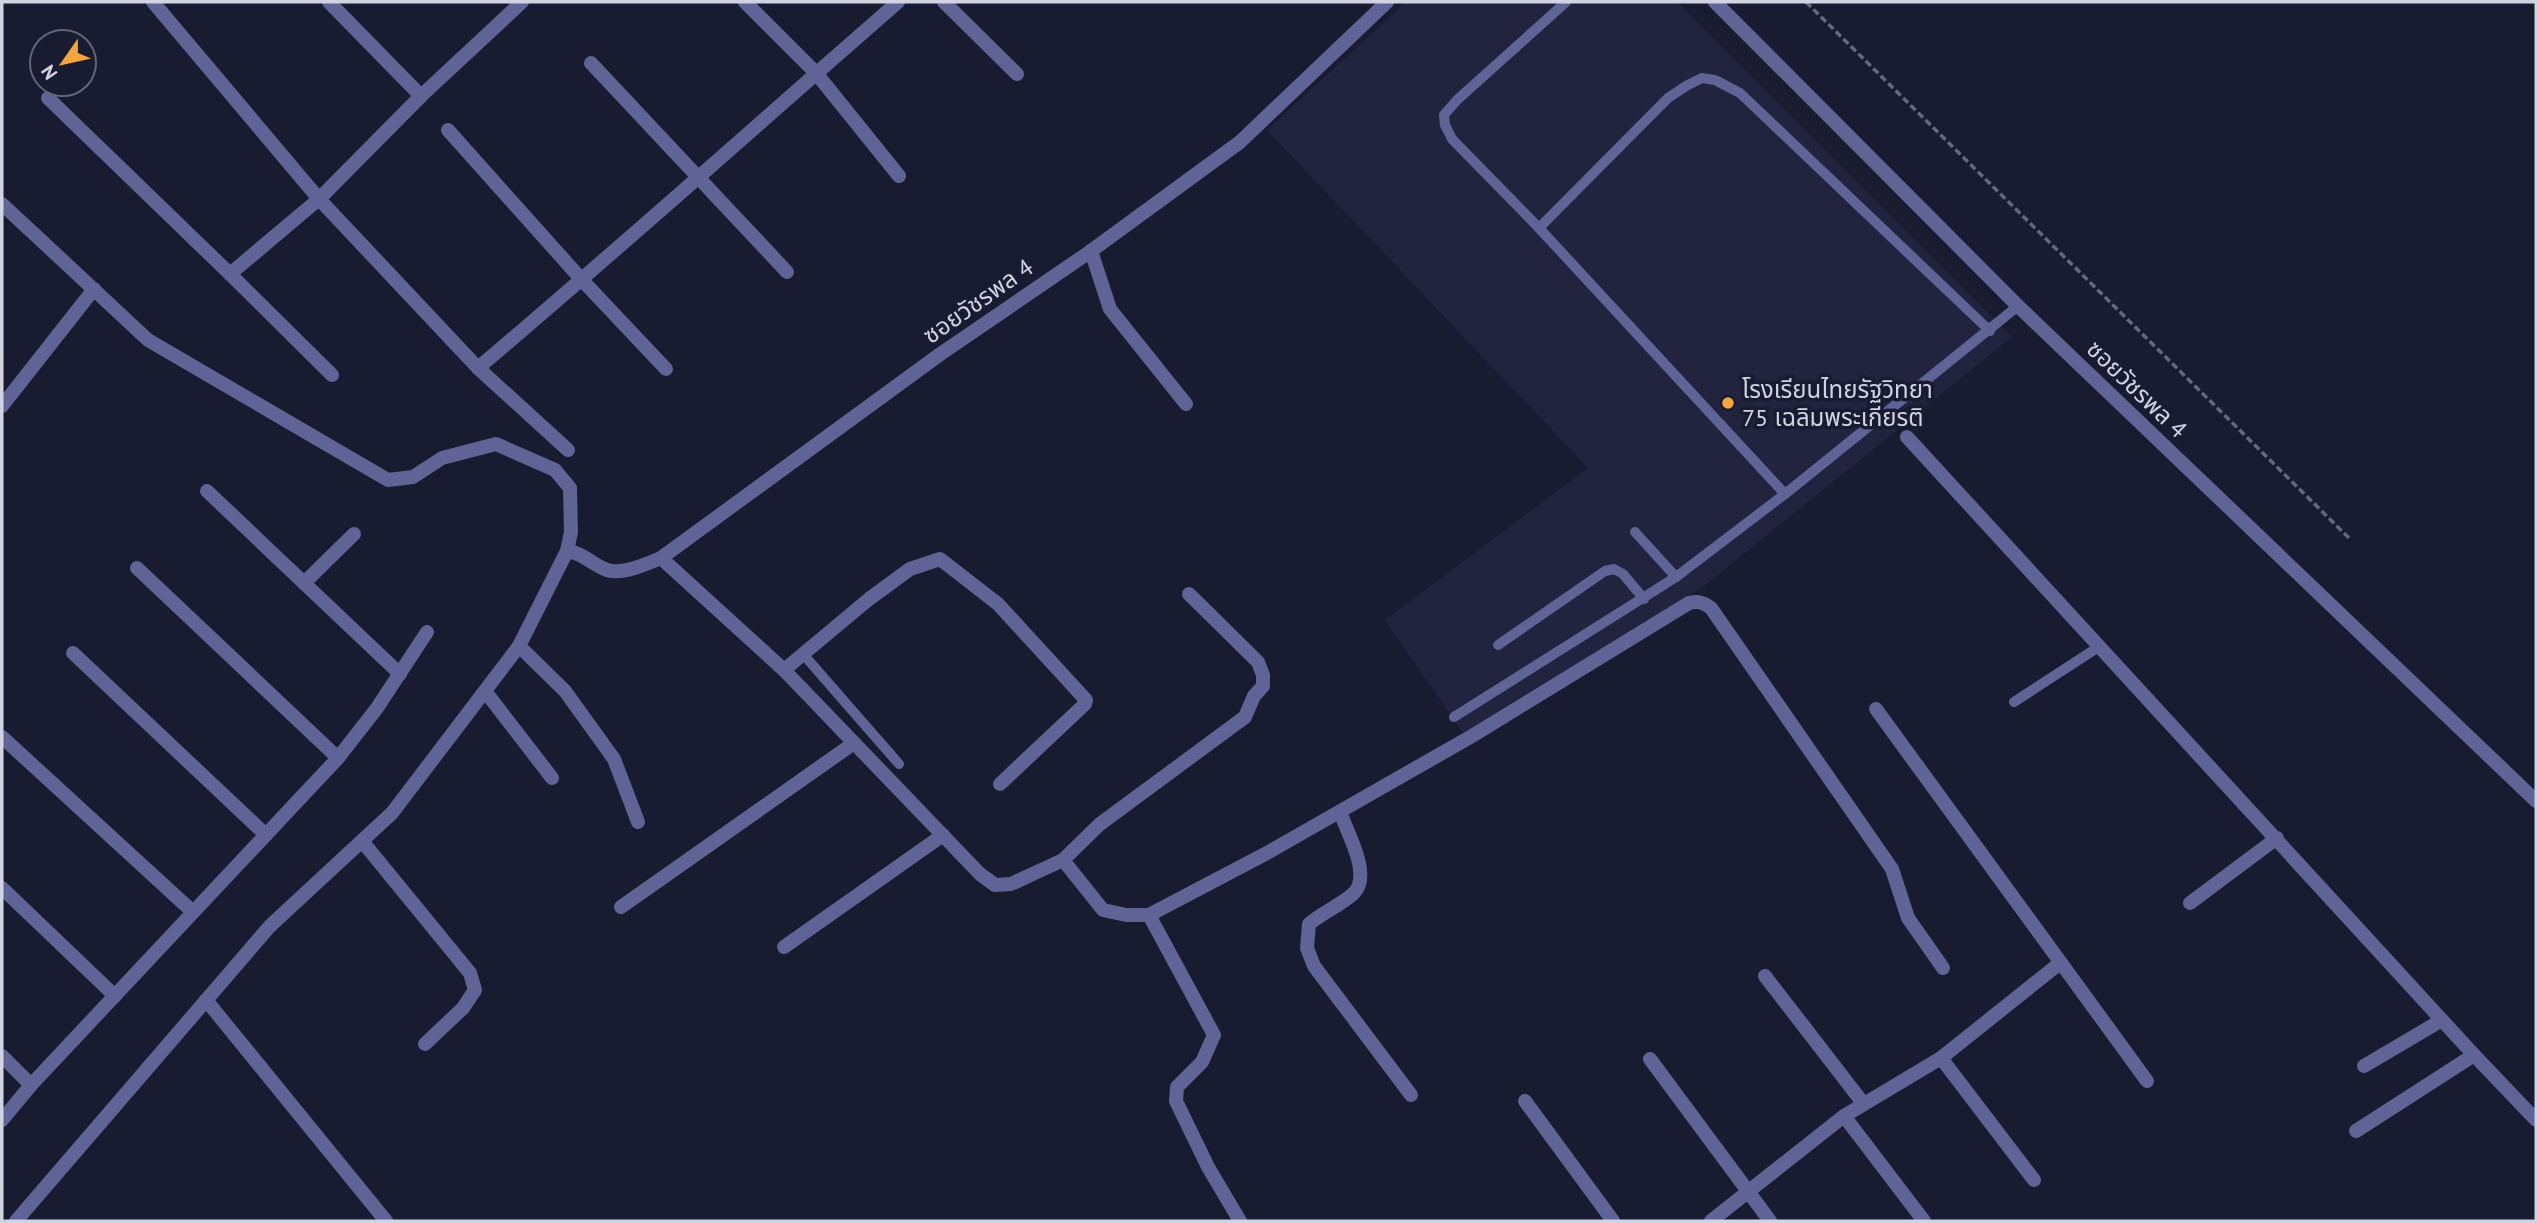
<svg xmlns="http://www.w3.org/2000/svg" width="2538" height="1223" font-family="'PT Sans','Noto Sans Thai',sans-serif">
	<style>
		.built { fill: #22233e }
		.lines { fill: none; stroke-linecap: round; stroke-linejoin: round }
		.path { stroke: #65677a; stroke-width: 3.5; stroke-dasharray: 7 3.5; stroke-linecap: butt }
		.service { stroke: #5f6395; stroke-width: 10 }
		.minor { stroke: #5f6395; stroke-width: 14 }
		.poi-dot { fill: #f2a541; stroke: #191b31; stroke-width: 2.5 }
		.labels { text-anchor: middle; dominant-baseline: central; stroke-width: 7; stroke-linejoin: round; paint-order: stroke }
		.street-label { font-size: 24px; fill: #d1d3e2; stroke: #191b31 }
		.poi-label { font-size: 24px; fill: #d1d3e2; stroke: #191b31; text-anchor: start }
	</style>
	<rect width="100%" height="100%" fill="#191b31"/>
	<!-- built -->
	<polygon class="built" points="1406,2 1677,2 2012,337 1703,587 1463,733 1385,620 1588,468 1267,130"/>
	<g class="lines">
		<!-- path -->
		<polyline class="path" points="1806,2 2351,540"/>
		<!-- service -->
		<g class="service">
			<polyline points="1566,2 1457,100 1444,115 1445,125 1452,139 1539,228 1785,494"/>
			<polyline points="1539,228 1668,98 1686,86 1702,78 1715,80 1740,93 1990,331"/>
			<polyline points="1635,532 1676,577"/>
			<polyline points="1498,645 1605,571 1614,569 1623,574 1644,599"/>
			<polyline points="803,654 899,764"/>
			<polyline points="2014,702 2100,646"/>
			<polyline points="1454,717 1676,577 1785,494 2018,306"/>
		</g>
		<!-- minor -->
		<g class="minor">
			<path d="M153,2L319,199L478,368C620,248 758,124 898,2"/>
			<polyline points="329,2 421,96"/>
			<polyline points="745,2 816,73 899,176"/>
			<polyline points="944,2 1017,74"/>
			<polyline points="1715,2 2018,306 2536,801"/>
			<polyline points="591,63 787,272"/>
			<polyline points="48,98 230,274 319,199 421,96 522,2"/>
			<polyline points="448,130 582,280 666,369"/>
			<polyline points="2,204 148,340 388,480 413,477 442,458 496,444 555,470 570,488 571,532 567,551 519,646 392,813 270,926 16,1221"/>
			<polyline points="1091,251 1110,309 1186,404"/>
			<polyline points="230,274 332,375"/>
			<polyline points="478,368 568,450"/>
			<polyline points="2,406 94,289"/>
			<polyline points="1907,437 2474,1055 2536,1120"/>
			<polyline points="207,491 400,674"/>
			<path d="M567,551C584,553 592,565 607,570C622,575 647,564 661,558L939,355L1091,251L1240,142L1387,2"/>
			<polyline points="661,558 784,670 980,874 995,885 1011,884 1063,860 1100,824 1245,717 1254,696 1263,686 1263,675 1258,662 1189,594"/>
			<polyline points="137,568 338,758"/>
			<polyline points="304,583 354,534"/>
			<polyline points="519,646 565,691 614,759 638,822"/>
			<polyline points="73,653 266,835"/>
			<polyline points="784,670 869,599 910,569 940,559 998,604 1086,700 1085,704 1000,784"/>
			<polyline points="485,691 552,778"/>
			<polyline points="1876,709 2147,1081"/>
			<polyline points="2,737 193,912"/>
			<path d="M1340,812C1347,832 1372,875 1354,893C1344,903 1322,913 1309,924L1307,948L1314,966L1411,1095"/>
			<polyline points="362,841 470,973 475,990 463,1008 425,1044"/>
			<path d="M1063,860L1103,910L1126,915H1149L1267,853L1472,736L1689,603C1698,601 1703,602 1711,608L1892,869L1908,918L1943,968"/>
			<polyline points="2,888 115,996"/>
			<polyline points="2190,903 2277,838"/>
			<polyline points="621,907 854,743"/>
			<polyline points="1149,915 1214,1035 1202,1062 1177,1087 1176,1101 1208,1167 1240,1221"/>
			<polyline points="784,947 943,835"/>
			<polyline points="1765,976 1863,1103"/>
			<polyline points="206,1000 386,1221"/>
			<polyline points="2,1056 31,1085"/>
			<polyline points="1941,1058 2034,1180"/>
			<polyline points="1650,1059 1770,1221"/>
			<polyline points="2364,1066 2442,1020"/>
			<polyline points="1525,1101 1613,1221"/>
			<polyline points="1844,1116 1924,1221"/>
			<polyline points="2,1120 31,1085 338,758 377,708 427,632"/>
			<polyline points="2356,1131 2474,1055"/>
			<polyline points="1711,1221 1844,1116 1941,1058 2060,963"/>
		</g>
	</g>
	<!-- markers -->
	<circle class="poi-dot" cx="1728" cy="403" r="7"/>
	<g class="labels">
		<!-- street labels -->
		<g class="street-label">
			<text transform="translate(978 301) rotate(-35)">ซอยวัชรพล 4</text>
			<text transform="translate(2137 389) rotate(44)">ซอยวัชรพล 4</text>
		</g>
		<!-- poi labels -->
		<g class="poi-label">
			<text x="1742" y="389">โรงเรียนไทยรัฐวิทยา<tspan x="1742" dy="28">75 เฉลิมพระเกียรติ</tspan></text>
		</g>
	</g>
	<!-- border -->
	<rect width="2538" height="1223" fill="none" stroke="#d1d3e2" stroke-width="7"/>
	<!-- north arrow -->
	<g transform="translate(63 63) rotate(236)"><circle r="33" fill="#191b31" stroke="#636578" stroke-width="2"/>
	<path d="M0-5L12 26L0 18L-12 26Z" fill="#f2a541"/>
	<text y="-10" font-size="19" font-weight="bold" text-anchor="middle" fill="#d1d3e2">N</text>
	</g>
</svg>
